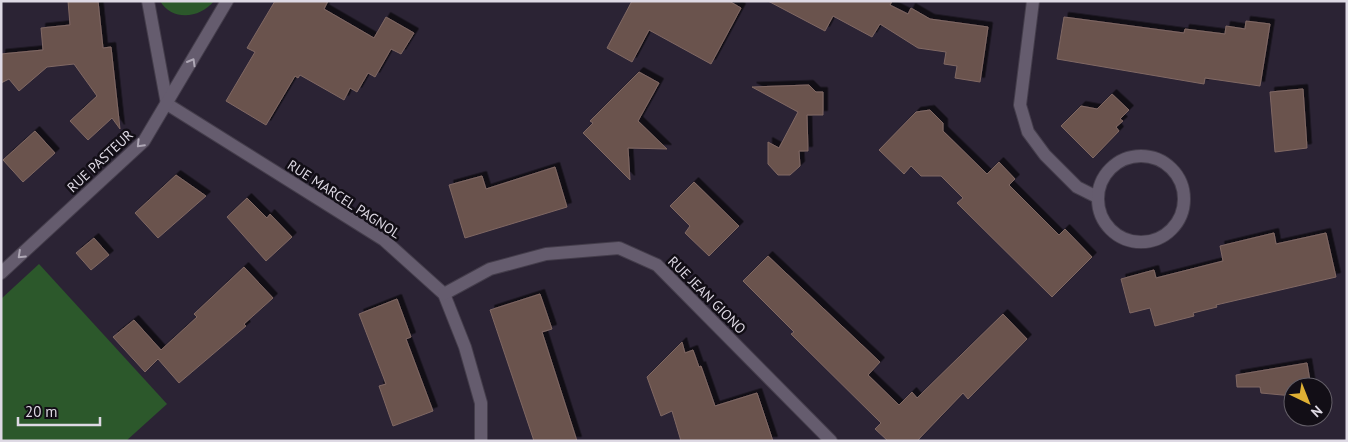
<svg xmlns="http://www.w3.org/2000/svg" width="1348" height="442" font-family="'PT Sans',sans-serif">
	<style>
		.green { fill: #2c582b }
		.building { fill: #6a534e; stroke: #806863; filter: url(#shadow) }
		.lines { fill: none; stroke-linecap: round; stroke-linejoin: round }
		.minor-casing { stroke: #443d4b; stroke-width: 14 }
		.minor { stroke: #655c6e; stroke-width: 12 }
		.oneway { stroke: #aea7b5 }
		.labels { text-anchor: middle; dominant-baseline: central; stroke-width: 5; stroke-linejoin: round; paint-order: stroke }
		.street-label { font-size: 14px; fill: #ded9e4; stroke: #120e16 }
	</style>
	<defs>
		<filter id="shadow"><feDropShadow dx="4.5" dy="-4.5" stdDeviation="0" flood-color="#0009"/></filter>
	</defs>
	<rect width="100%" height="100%" fill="#2b2334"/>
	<!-- green -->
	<g class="green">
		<path d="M160,1H214C200,18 173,22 160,1Z"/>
		<polygon points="39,264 167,404 126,441 1,441 1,299"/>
	</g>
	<!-- building -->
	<g class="building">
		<polygon points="68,1 98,1 103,48 111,47 120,129 112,118 88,140 70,121 97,96 74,64 47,67 19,91 9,79 1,83 1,54 43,50 41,28 70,25"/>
		<polygon points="275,1 328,1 324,9 374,38 386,17 414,33 401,54 391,49 375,77 368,73 357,92 350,88 344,100 300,75 298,78 295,76 266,125 226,101 255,52 247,48"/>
		<polygon points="632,1 729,1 741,8 711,64 649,30 632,62 607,48"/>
		<polygon points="768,1 892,1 890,5 908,14 911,8 930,19 988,27 980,82 955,78 957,66 944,64 946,52 918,48 880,24 872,37 833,16 825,31"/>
		<polygon points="1064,17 1184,33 1185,29 1225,34 1226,26 1245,29 1246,21 1270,24 1260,86 1205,78 1204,84 1057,59"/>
		<polygon points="639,72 659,83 638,121 667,149 628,148 630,180 583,133 593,123 590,121"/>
		<polygon points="809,85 816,92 823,92 823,115 807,115 808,151 799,151 800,166 790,175 778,175 768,164 768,142 779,148 798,112 752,87"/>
		<polygon points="1303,89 1307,148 1275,152 1270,92"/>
		<polygon points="1112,94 1129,110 1120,119 1123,121 1116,127 1119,131 1093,158 1061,126 1081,106 1097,109"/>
		<polygon points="930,110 943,123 943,131 987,174 999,162 1015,179 1009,185 1059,235 1065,229 1092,257 1052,297 957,203 963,198 941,176 921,176 911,166 904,174 879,150 916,112"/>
		<polygon points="35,131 55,153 23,182 3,160"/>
		<polygon points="555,167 567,207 465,238 449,185 482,176 486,189"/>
		<polygon points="176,175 206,196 158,238 135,213"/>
		<polygon points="694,182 739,226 709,256 685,233 690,226 670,206"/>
		<polygon points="247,198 267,218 270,214 292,237 266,261 227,217"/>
		<polygon points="1274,233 1276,244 1326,233 1336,277 1216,305 1217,307 1193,313 1194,316 1155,326 1150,308 1130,313 1121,279 1154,270 1156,278 1223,261 1220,246"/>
		<polygon points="94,238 109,255 91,270 76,253"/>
		<polygon points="768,256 880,362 868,375 899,405 912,392 917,398 1003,314 1027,339 968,399 963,393 917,441 888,441 875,429 881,423 791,334 794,332 743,281"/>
		<polygon points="244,267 273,298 244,324 246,326 179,383 158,359 145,372 113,337 134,320 161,350 197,317 194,314"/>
		<polygon points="540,294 552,329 542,332 577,441 534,441 490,310"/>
		<polygon points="397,299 411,337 406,339 433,411 393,426 379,386 386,384 359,314"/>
		<polygon points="682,342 685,353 693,350 699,367 701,366 715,406 757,393 773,441 681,441 672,411 661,416 647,377"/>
		<polygon points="1307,363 1311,387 1293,387 1293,396 1261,393 1260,387 1237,387 1236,375"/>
	</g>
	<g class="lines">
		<defs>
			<g id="minor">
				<polyline points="148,1 167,104"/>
				<polyline points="1033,1 1020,105 1028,132 1045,155 1077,187 1097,197"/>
				<polyline points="167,104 384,240 444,294 465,347 481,403 481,441"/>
				<circle cx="1141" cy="199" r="43"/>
				<polyline points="1,273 144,141 227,1"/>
				<polyline points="444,294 490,269 546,254 619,248 657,265 831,441"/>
			</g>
		</defs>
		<!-- minor casing -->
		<use href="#minor" class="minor-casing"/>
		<!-- minor -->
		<use href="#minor" class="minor"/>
	</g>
	<!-- one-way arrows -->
	<defs><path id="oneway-chevron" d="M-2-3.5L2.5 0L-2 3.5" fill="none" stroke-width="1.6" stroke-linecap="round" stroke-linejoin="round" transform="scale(1.25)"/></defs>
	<g class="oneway">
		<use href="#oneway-chevron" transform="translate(192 62) rotate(-60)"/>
		<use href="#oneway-chevron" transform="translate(140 144) rotate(134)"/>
		<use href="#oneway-chevron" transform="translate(21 255) rotate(137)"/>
	</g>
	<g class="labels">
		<!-- street labels -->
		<g class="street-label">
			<text transform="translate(100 161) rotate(-43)">RUE PASTEUR</text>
			<text transform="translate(344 199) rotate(33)">RUE MARCEL PAGNOL</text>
			<text transform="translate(707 295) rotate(45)">RUE JEAN GIONO</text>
		</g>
	</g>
	<!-- border -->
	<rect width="1348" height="442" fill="none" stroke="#ded9e4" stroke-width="5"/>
	<!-- north arrow -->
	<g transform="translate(1308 402) rotate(137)"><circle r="24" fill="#120e16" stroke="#645f68"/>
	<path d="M0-4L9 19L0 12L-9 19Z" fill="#dfb034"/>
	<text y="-8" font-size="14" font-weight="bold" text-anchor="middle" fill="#ded9e4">N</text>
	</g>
	<!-- scale -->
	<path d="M18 417v8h82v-8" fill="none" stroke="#ded9e4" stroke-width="2.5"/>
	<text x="25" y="417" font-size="15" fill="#ded9e4" stroke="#120e16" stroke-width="4" paint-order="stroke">20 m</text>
</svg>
